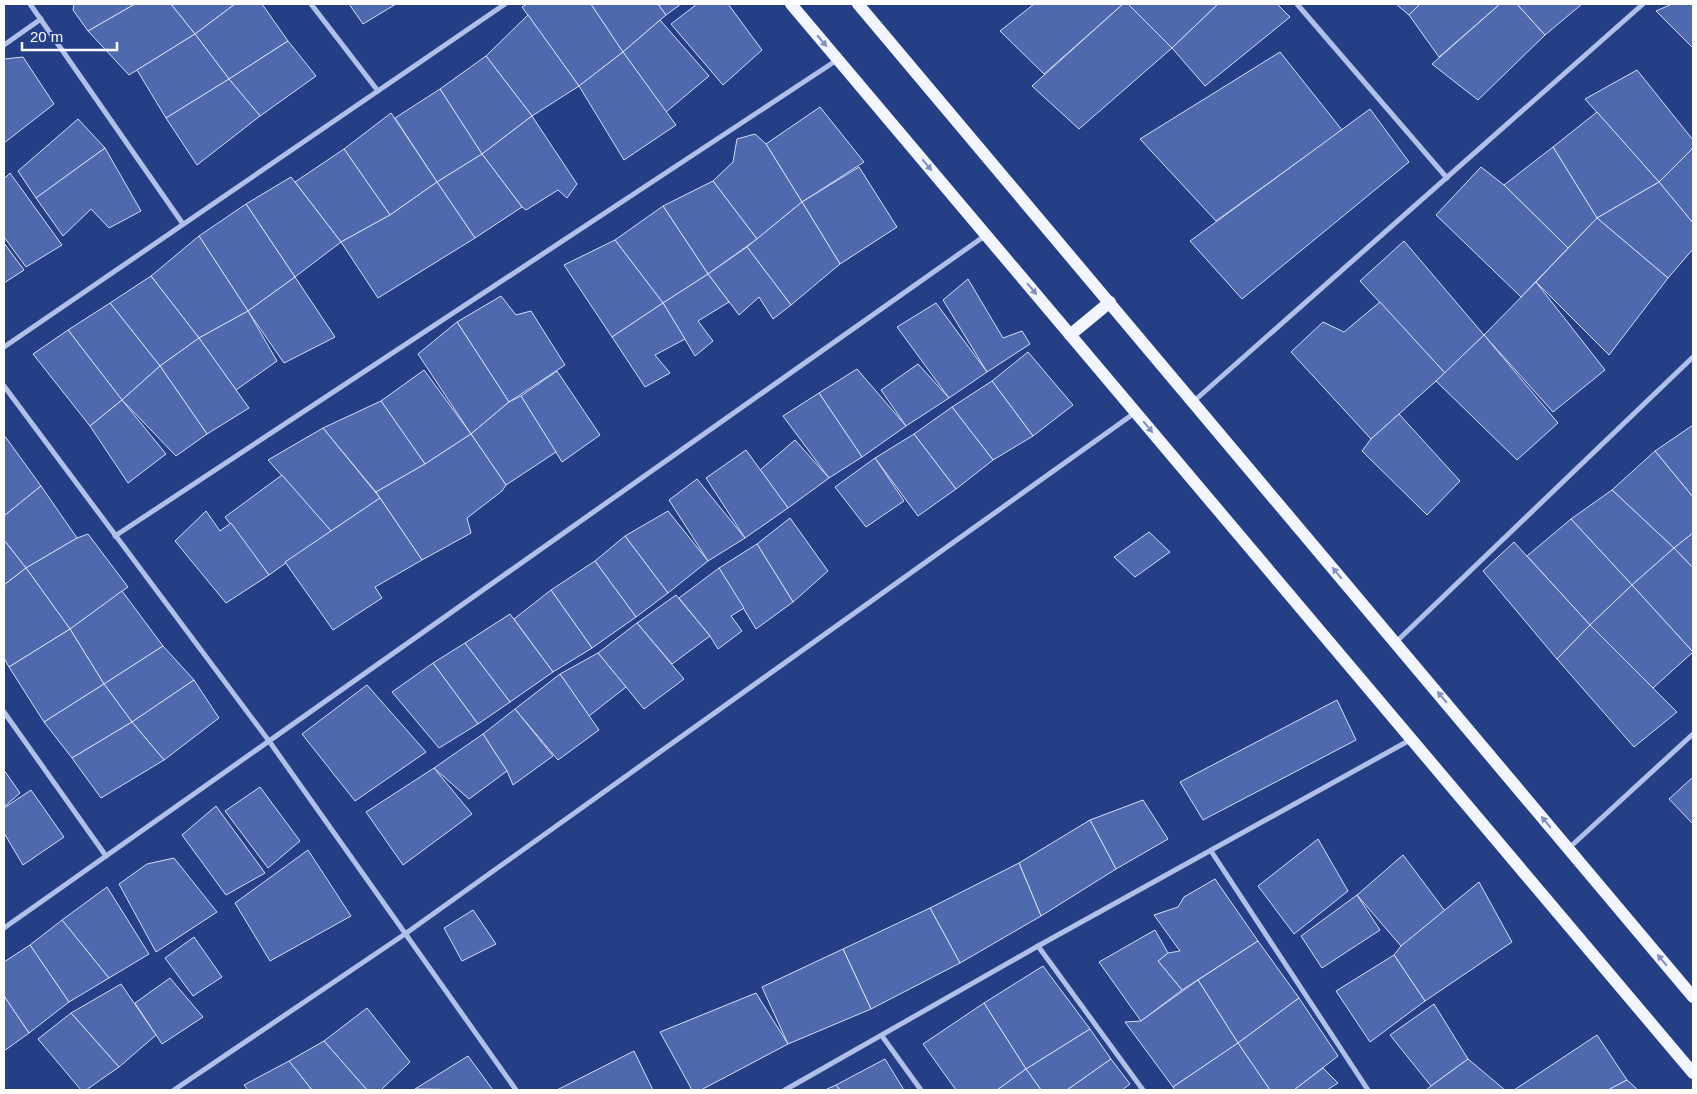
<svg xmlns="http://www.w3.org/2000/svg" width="1697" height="1094" font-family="Arial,sans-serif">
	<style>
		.building { fill: #4e69ae; stroke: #d4def7 }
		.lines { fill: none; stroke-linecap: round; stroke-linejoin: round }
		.minor { stroke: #b1c0e8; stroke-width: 5 }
		.primary { stroke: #f3f5fe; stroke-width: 12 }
		.oneway { fill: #8291bd }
	</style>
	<rect width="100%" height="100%" fill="#253f87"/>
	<!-- building -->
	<g class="building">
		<polygon points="74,4 135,4 88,31 73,10"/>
		<polygon points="135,4 171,4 195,34 129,75 88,31"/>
		<polygon points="171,4 235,4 195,34"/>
		<polygon points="235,4 262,4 288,41 229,79 195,34"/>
		<polygon points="349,4 396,4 363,24"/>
		<polygon points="527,4 591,4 623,52 579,86 522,7"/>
		<polygon points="591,4 658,4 666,15 623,52"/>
		<polygon points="658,4 681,4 666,15"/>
		<polygon points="697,4 728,4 762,50 723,85 671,24"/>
		<polygon points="1034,4 1123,4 1044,74 1000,31"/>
		<polygon points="1123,4 1128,4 1172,48 1079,129 1032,86"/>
		<polygon points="1128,4 1218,4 1172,48"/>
		<polygon points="1218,4 1277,4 1290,17 1205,86 1172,48"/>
		<polygon points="1396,4 1420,4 1409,15"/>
		<polygon points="1420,4 1500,4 1439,57 1409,15"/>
		<polygon points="1500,4 1517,4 1545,35 1478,100 1432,64"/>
		<polygon points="1517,4 1582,4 1545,35"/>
		<polygon points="1672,4 1693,4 1693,48 1656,11"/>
		<polygon points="528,15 579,86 532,116 486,56"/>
		<polygon points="660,20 709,76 666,112 623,52"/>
		<polygon points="195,34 229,79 166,118 137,70"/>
		<polygon points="288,41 316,76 260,116 229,79"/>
		<polygon points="623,52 676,125 624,160 579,86"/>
		<polygon points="1280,52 1342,130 1216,221 1140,139"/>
		<polygon points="486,56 532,116 482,154 440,89"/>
		<polygon points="23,57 54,104 4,143 4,59"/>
		<polygon points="1637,70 1693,140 1693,148 1659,182 1585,99"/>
		<polygon points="229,79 260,116 197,165 166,118"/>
		<polygon points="440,89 482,154 437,182 395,118"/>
		<polygon points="820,107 864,162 802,202 766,144"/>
		<polygon points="1370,109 1409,162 1242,299 1190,241"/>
		<polygon points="1597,112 1659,182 1597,218 1553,147"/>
		<polygon points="391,113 437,182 390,215 344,149"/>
		<polygon points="532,116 577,184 567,198 558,190 526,210 522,207 482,154"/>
		<polygon points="78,119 105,148 36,198 18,171"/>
		<polygon points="755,134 766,144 802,202 757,239 713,181 733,162 737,139"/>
		<polygon points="1553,147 1597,218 1568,248 1504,185"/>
		<polygon points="105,148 141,211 109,228 91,209 63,236 36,198"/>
		<polygon points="1693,148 1693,223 1659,182"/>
		<polygon points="344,149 390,215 341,242 295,182"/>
		<polygon points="482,154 522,207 475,238 437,182"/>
		<polygon points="859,167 897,227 840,264 802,202"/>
		<polygon points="1481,167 1504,185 1568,248 1521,297 1436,215"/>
		<polygon points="10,173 62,245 26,267 4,237 4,179"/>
		<polygon points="291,177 341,242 295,277 246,204"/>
		<polygon points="713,181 757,239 708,274 663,206"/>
		<polygon points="437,182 475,238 378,298 341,242 390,215"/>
		<polygon points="1659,182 1693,223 1693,249 1668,278 1597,218"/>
		<polygon points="802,202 840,264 791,305 747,247"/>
		<polygon points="246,204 295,277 248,311 199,236"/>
		<polygon points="663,206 708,274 663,303 615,240"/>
		<polygon points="1597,218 1668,278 1609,355 1536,282"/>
		<polygon points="199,236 248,311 199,338 151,276"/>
		<polygon points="615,240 663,303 612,337 564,265"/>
		<polygon points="1404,241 1484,335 1445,373 1360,281"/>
		<polygon points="4,243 24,270 4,283"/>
		<polygon points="747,247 791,305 773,319 759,297 739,315 708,274"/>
		<polygon points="708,274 729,302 698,321 713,341 695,356 663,303"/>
		<polygon points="151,276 199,338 160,366 110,303"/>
		<polygon points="295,277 335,337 284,363 248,311"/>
		<polygon points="968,279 1003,338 1022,331 1030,344 987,372 943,300"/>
		<polygon points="1536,282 1605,370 1553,412 1484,335"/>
		<polygon points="501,296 516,315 531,311 565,365 509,402 457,322"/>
		<polygon points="1380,302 1445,373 1371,439 1291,352 1323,322 1344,332"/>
		<polygon points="110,303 160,366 122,400 68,330"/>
		<polygon points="663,303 685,339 655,355 670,373 645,387 612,337"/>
		<polygon points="936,303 987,372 949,398 897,327"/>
		<polygon points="248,311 277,361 236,390 199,338"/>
		<polygon points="457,322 509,402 471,434 418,354"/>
		<polygon points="68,330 122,400 90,426 33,354"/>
		<polygon points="1484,335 1558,423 1517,460 1436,381"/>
		<polygon points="199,338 249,408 207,434 160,366"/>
		<polygon points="1028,352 1073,405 1033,436 992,381"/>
		<polygon points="918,364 949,398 906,426 881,390"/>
		<polygon points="160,366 207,434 176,456 122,400"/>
		<polygon points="857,369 906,426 862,457 819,393"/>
		<polygon points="424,370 471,434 425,464 381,401"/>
		<polygon points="557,371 600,435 562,462 521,396"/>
		<polygon points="992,381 1033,436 993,460 952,407"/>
		<polygon points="819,393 862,457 829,478 783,416"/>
		<polygon points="521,396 556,452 506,485 471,434 509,402"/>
		<polygon points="122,400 166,454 128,483 90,426"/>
		<polygon points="381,401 425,464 376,492 323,428"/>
		<polygon points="952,407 993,460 956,489 914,434"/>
		<polygon points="1399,414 1460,481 1427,515 1362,451 1371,439"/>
		<polygon points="1693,425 1693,497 1655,451"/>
		<polygon points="323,428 380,498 331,531 268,460"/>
		<polygon points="471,434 506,485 502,491 467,518 471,533 422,560 376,492 425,464"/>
		<polygon points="914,434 956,489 918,516 875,458"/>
		<polygon points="4,435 41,486 4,516"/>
		<polygon points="795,440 829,478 788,508 760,470"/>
		<polygon points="746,450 788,508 745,538 706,478"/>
		<polygon points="1655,451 1693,497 1693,533 1674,548 1612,490"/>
		<polygon points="875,458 904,501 866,527 835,487"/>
		<polygon points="282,475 331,531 269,575 225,517"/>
		<polygon points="697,479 745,538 708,561 669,500"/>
		<polygon points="41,486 77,538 26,568 4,540 4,516"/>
		<polygon points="1612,490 1674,548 1632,585 1571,519"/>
		<polygon points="380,498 422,560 375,587 382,598 333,630 285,562"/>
		<polygon points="206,511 220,531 231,523 269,575 226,603 175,541"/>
		<polygon points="668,511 708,561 668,593 625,536"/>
		<polygon points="790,518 828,571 793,602 757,544"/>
		<polygon points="1571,519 1632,585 1590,625 1527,556"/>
		<polygon points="1149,532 1170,552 1135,577 1114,557"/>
		<polygon points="1693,533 1693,568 1674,548"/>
		<polygon points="88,534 128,587 70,629 26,568 77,538"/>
		<polygon points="625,536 668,593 636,617 595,561"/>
		<polygon points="4,540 26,568 4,585"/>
		<polygon points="1514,542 1590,625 1557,659 1483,571"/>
		<polygon points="757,544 793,602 756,629 719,568"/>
		<polygon points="1674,548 1693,568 1693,652 1632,585"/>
		<polygon points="595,561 636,617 592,648 551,590"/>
		<polygon points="26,568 70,629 9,667 4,658 4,585"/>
		<polygon points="719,568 744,608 731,616 742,631 718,649 710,636 679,598"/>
		<polygon points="1632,585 1693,652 1653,688 1590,625"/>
		<polygon points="551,590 592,648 553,672 514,619"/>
		<polygon points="122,591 163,646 104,684 70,629"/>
		<polygon points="676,595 710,636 672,664 637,623"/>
		<polygon points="510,614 553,672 510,702 465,643"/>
		<polygon points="637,623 684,679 644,709 598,653"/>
		<polygon points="1590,625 1677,712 1634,747 1557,659"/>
		<polygon points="70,629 104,684 44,722 9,667"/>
		<polygon points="465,643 510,702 478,724 433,663"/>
		<polygon points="163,646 194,680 132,722 104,684"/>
		<polygon points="598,653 626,687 589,716 560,674"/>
		<polygon points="433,663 478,724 439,748 392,692"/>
		<polygon points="560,674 599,730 558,760 515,709"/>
		<polygon points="194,680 219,718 164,760 132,722"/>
		<polygon points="104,684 132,722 72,758 44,722"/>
		<polygon points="367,685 426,752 355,801 302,734"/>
		<polygon points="1337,700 1356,740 1203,820 1180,782"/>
		<polygon points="515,709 553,756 513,785 507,771 483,734"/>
		<polygon points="132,722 164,760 101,798 72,758"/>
		<polygon points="483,734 507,771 469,799 434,768"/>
		<polygon points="434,768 472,814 403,865 366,812"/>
		<polygon points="4,770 20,793 4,807"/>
		<polygon points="1693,777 1693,824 1669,799"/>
		<polygon points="260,787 300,841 268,868 225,811"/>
		<polygon points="31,790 64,837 23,865 4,833 4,808"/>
		<polygon points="1143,800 1168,839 1116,869 1090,820"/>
		<polygon points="216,806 265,873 226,895 182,835"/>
		<polygon points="1090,820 1116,869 1041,916 1019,863"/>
		<polygon points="1318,839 1348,891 1294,934 1258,886"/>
		<polygon points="308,850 351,916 270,961 235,903"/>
		<polygon points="1403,855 1445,911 1401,946 1357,895"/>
		<polygon points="174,858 217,912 156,952 119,884 147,864"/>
		<polygon points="1019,863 1041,916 960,963 930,908"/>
		<polygon points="1215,879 1258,941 1182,990 1158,961 1168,953 1180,951 1154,915 1178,907 1184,897"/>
		<polygon points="1479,882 1512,942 1425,1001 1394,955 1401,946"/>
		<polygon points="107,887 149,954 109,978 62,920"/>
		<polygon points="1357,895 1380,930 1322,968 1301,936"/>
		<polygon points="930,908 960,963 871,1009 843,949"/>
		<polygon points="473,910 496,944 462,961 444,928"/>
		<polygon points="62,920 109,978 69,1002 30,945"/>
		<polygon points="1155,930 1168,953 1158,961 1182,990 1141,1021 1099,962"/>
		<polygon points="194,937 222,977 193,996 165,958"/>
		<polygon points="1258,941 1299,998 1238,1043 1198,980"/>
		<polygon points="30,945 69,1002 29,1033 4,996 4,962"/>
		<polygon points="843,949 871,1009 788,1044 762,987"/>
		<polygon points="1394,955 1425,1001 1370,1042 1336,991"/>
		<polygon points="1043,966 1090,1029 1026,1069 984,1003"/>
		<polygon points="170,978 203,1017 162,1044 135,1003"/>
		<polygon points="1198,980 1238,1043 1173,1087 1125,1022 1141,1021"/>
		<polygon points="121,984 156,1035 119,1067 71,1013"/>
		<polygon points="756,993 788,1044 701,1090 692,1090 660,1032"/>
		<polygon points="4,996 29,1033 4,1051"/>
		<polygon points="1299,998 1338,1056 1294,1090 1270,1090 1238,1043"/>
		<polygon points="984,1003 1026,1069 997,1090 956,1090 923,1044"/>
		<polygon points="1434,1004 1468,1059 1431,1086 1390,1035"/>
		<polygon points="367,1008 410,1062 381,1090 367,1090 324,1041"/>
		<polygon points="71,1013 119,1067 86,1090 81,1090 38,1039"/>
		<polygon points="1090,1029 1111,1059 1067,1090 1041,1090 1026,1069"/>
		<polygon points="1597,1035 1627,1080 1608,1090 1514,1090"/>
		<polygon points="324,1041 367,1090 312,1090 289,1061"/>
		<polygon points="1238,1043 1270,1090 1175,1090 1173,1087"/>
		<polygon points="634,1051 653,1090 557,1090"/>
		<polygon points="468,1056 493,1090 415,1089"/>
		<polygon points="885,1059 904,1090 840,1090 836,1085"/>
		<polygon points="1111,1059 1130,1084 1122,1090 1067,1090"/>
		<polygon points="1468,1059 1505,1090 1426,1090 1431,1086"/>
		<polygon points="289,1061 312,1090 248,1090 244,1085"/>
		<polygon points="1323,1068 1338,1083 1327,1090 1294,1090"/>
		<polygon points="1026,1069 1041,1090 997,1090"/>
		<polygon points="1627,1080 1638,1090 1608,1090"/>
		<polygon points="836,1085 840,1090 825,1090"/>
	</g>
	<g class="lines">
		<!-- minor -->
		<g class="minor">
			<polyline points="30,4 183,224"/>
			<polyline points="311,4 378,91"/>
			<polyline points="1297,4 1447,178"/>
			<polyline points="4,45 41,19"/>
			<polyline points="4,347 505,4"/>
			<polyline points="4,386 269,741 516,1090"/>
			<polyline points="1194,401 1643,4"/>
			<polyline points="115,536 837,60"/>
			<polyline points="1396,642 1693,357"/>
			<polyline points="4,712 106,856"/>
			<polyline points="1569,848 1693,734"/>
			<polyline points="1211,851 1368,1090"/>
			<polyline points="4,928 986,235"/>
			<polyline points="1038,946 1143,1090"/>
			<polyline points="882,1036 921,1090"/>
			<polyline points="174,1090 405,934 1136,412"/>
			<polyline points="785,1090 1038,946 1410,740"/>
		</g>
		<!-- primary -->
		<g class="primary">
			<polyline points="791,4 1693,1073"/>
			<polyline points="858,4 1693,997"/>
			<polyline points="1070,335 1110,302"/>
		</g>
	</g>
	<!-- one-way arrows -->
	<defs><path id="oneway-solid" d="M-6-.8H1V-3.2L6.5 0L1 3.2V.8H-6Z" transform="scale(1.25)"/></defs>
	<g class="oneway">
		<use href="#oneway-solid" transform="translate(822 41) rotate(50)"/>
		<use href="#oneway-solid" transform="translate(927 165) rotate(50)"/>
		<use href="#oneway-solid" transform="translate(1032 289) rotate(50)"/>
		<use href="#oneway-solid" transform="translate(1148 427) rotate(50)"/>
		<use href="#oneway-solid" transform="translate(1337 573) rotate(-130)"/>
		<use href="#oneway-solid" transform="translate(1442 697) rotate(-130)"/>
		<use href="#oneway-solid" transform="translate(1546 822) rotate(-130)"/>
		<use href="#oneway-solid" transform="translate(1662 960) rotate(-130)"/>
	</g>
	<!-- border -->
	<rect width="1697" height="1094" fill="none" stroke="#ffffff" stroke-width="10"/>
	<!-- scale -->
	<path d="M22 42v8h95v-8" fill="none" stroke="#ffffff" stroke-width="2.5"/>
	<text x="30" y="42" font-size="15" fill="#ffffff" stroke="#253f87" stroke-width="4" paint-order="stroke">20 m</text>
</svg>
